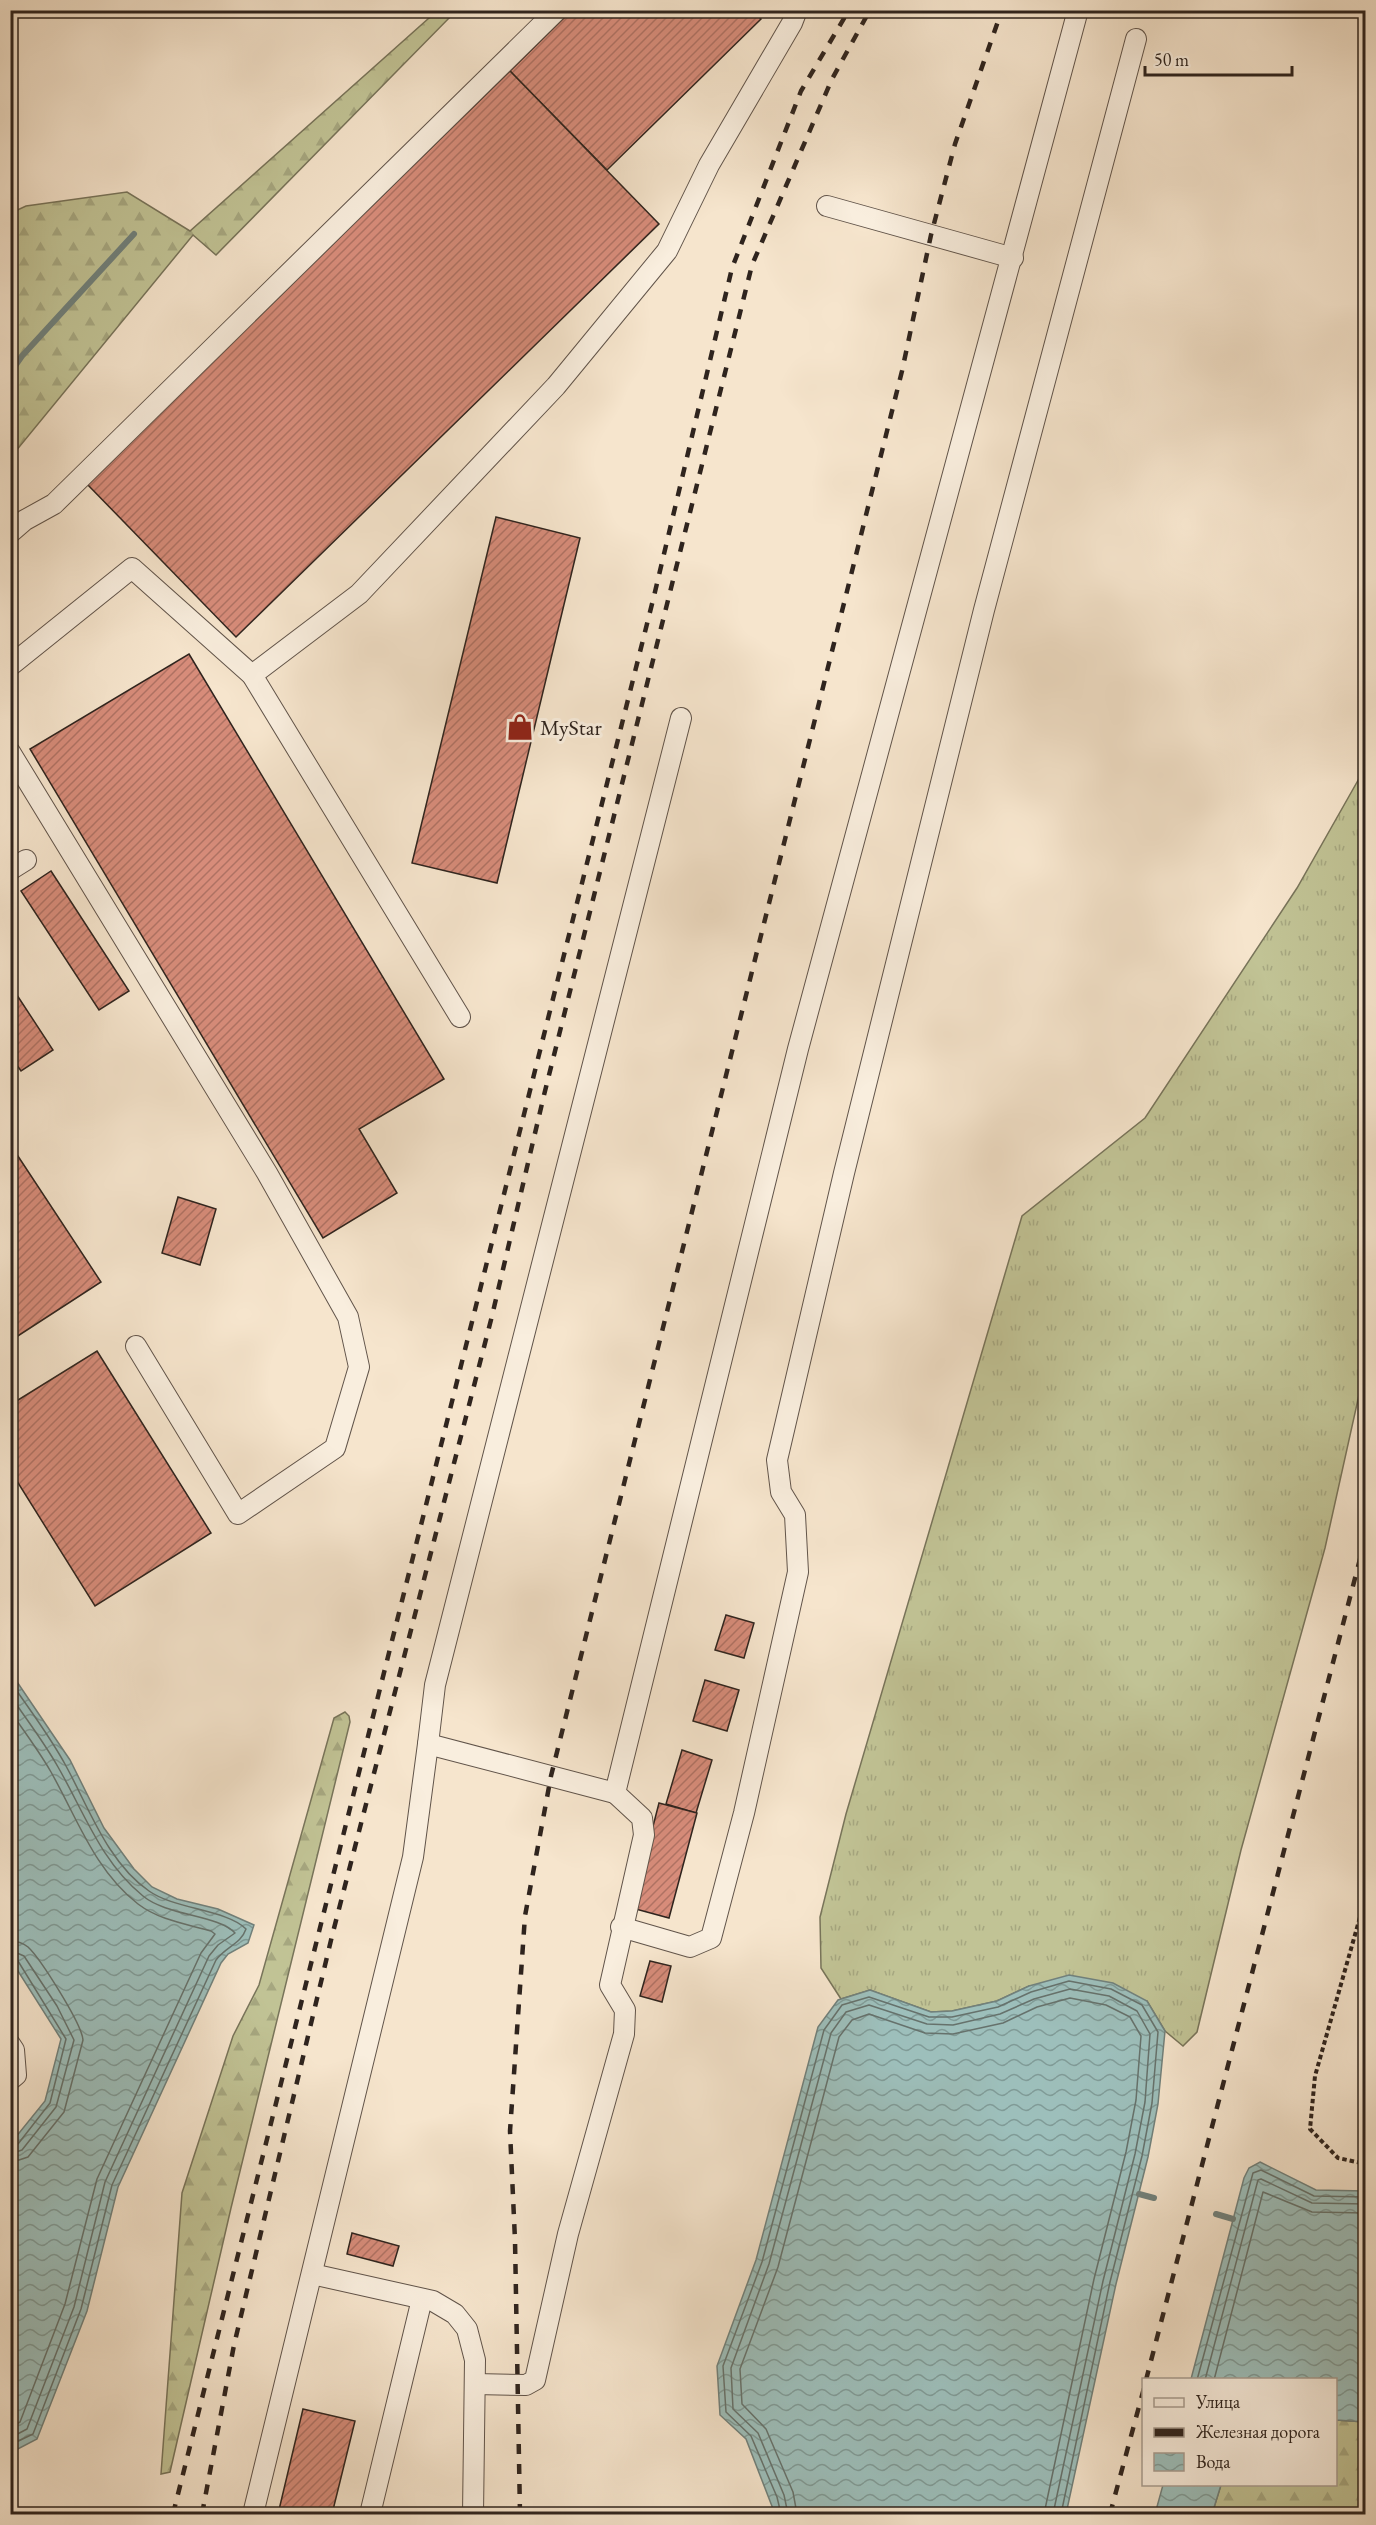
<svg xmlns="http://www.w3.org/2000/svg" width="1376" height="2525" font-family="'EB Garamond',serif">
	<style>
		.grass { fill: url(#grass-tufts); stroke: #78745a; stroke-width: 1.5 }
		.forest { fill: url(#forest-firs); stroke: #78745a; stroke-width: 1.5 }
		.water { fill: url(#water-waves); stroke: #71817c; stroke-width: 1.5 }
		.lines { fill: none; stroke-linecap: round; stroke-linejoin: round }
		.shore { stroke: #66726c; stroke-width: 1.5 }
		.stream { stroke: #71817c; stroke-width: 6 }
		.building { fill: url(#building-hatch); stroke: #2f241e; stroke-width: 1.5 }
		.minor-casing { stroke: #61544a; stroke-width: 22 }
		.path { stroke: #2f241e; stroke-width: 4; stroke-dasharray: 4.5 3; stroke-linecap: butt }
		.minor { stroke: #f9eede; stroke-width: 20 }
		.rail { stroke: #2f241e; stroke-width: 4.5; stroke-dasharray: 10 10; stroke-linecap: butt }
		.labels { text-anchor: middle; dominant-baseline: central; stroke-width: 6; stroke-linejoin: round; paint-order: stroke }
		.poi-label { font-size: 22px; fill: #2f241e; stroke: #f9eede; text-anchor: start }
	</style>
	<defs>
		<pattern id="grass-tufts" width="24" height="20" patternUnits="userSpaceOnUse" patternTransform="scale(1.5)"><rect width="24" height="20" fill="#c1c395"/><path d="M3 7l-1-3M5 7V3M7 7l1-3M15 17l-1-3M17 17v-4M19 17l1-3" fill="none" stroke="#a6a780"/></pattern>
		<pattern id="forest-firs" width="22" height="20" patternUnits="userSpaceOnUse" patternTransform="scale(1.5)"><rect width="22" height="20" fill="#c1c395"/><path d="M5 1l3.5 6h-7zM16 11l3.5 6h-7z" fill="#a6a780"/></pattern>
		<pattern id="water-waves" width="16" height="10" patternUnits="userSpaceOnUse" patternTransform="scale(1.5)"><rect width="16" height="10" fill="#9dbfbb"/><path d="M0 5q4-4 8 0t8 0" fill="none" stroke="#809b97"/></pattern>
		<pattern id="building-hatch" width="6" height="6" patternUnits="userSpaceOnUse" patternTransform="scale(1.5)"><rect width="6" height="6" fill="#d78c7a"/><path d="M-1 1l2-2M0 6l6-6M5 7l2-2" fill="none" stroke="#af7263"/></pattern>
	</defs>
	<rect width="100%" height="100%" fill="#f6e5cd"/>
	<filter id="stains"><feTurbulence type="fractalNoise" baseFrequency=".00333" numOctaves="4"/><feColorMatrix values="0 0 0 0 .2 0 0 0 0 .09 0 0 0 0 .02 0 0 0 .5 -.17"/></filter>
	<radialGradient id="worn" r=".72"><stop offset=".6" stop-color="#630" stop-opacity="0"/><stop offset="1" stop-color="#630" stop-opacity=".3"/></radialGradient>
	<!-- grass -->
	<polygon class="grass" points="1365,768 1365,1368 1325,1548 1241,1850 1197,2032 1183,2046 1165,2031 1147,2001 1029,1986 997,2001 952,2011 931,2012 870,1990 841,1999 821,1968 820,1917 846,1814 1022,1216 1145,1118 1297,888"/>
	<!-- forest -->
	<g class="forest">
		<polygon points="438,10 456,11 216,255 193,235 11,457 11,213 26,206 127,192 190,231"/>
		<polygon points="345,1712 349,1716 350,1722 231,2208 170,2472 161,2474 182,2193 233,2036 259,1985 334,1718"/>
		<polygon points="1336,2420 1365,2422 1365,2514 1212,2514 1221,2485 1336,2484"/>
	</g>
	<!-- water -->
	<g class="water">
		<polygon points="11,1673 70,1760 104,1828 134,1869 152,1887 177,1899 218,1909 254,1925 248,1943 228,1954 221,1963 118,2187 87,2311 37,2439 14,2451 10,2451 11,2143 45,2101 61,2039 11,1960"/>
		<polygon points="1069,1975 1113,1983 1147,2001 1165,2031 1158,2104 1148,2157 1116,2284 1066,2514 775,2514 746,2439 720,2415 717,2366 756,2260 818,2027 838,2000 870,1990 931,2012 952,2011 997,2001 1029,1986"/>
		<polygon points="1260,2162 1316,2190 1365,2191 1365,2422 1336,2420 1336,2380 1191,2379 1244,2178 1249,2168"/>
		<polygon points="1163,2485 1163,2484 1221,2485 1212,2514 1155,2514"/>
	</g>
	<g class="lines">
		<!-- shore -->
		<g class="shore">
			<path d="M10,1681C29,1709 50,1736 66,1766C89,1808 108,1863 149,1891C174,1909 228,1910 246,1929C241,1944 225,1947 216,1960L112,2185L81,2309L33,2434L10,2445"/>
			<path d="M10,1695C26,1719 44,1742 58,1767C84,1812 101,1862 143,1896C167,1916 219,1915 235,1933L218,1945L209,1956L105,2182L74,2307L27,2429L10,2438"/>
			<path d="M10,1711C24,1731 39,1751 51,1772C77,1818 95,1871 138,1904C159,1920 186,1924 211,1931L215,1934L201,1953L97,2179L65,2304L20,2422L10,2428"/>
			<path d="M10,1941C17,1941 23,1943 28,1947C40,1958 82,2024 83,2040L64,2112L28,2157L10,2163"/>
			<polyline points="10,1950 24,1956 57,2006 74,2040 56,2107 22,2150 10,2154"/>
			<polyline points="10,1958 18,1961 66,2039 50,2103 18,2144 10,2146"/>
			<polyline points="1197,2380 1253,2173 1261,2170 1314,2196 1366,2197"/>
			<polyline points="1205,2380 1258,2180 1261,2179 1312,2203 1366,2204"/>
			<polyline points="1214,2380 1263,2192 1312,2212 1366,2213"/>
			<polyline points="781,2514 777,2497 751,2436 726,2412 723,2366 762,2262 824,2030 842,2005 869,1997 929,2017 952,2017 998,2007 1031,1992 1069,1981 1111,1989 1142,2005 1158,2032 1152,2103 1142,2156 1110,2282 1061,2514"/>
			<polyline points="788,2514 784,2495 758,2433 733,2409 731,2368 769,2264 831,2033 846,2012 869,2005 927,2024 953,2025 1000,2014 1034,1999 1070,1989 1109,1996 1137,2011 1150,2034 1145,2102 1135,2154 1103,2281 1053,2514"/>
			<polyline points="797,2514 793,2492 766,2429 742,2404 740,2369 778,2267 839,2037 852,2020 869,2014 925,2033 953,2034 1003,2023 1037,2007 1070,1998 1106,2005 1130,2017 1141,2036 1136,2100 1126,2152 1094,2279 1044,2514"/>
		</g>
		<!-- stream -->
		<g class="stream">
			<polyline points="10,373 22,356 134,234"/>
			<polyline points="1139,2194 1154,2198"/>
			<polyline points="1216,2214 1233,2219"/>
		</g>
	</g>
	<!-- building -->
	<g class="building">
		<polygon points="572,10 752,10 761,19 607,170 510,71"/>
		<polygon points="510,71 659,224 236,637 87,484"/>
		<polygon points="496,517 580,538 497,883 412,863"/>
		<polygon points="189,654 444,1079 359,1129 397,1193 323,1238 30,749"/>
		<polygon points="51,871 129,991 99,1010 21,891"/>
		<polygon points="13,989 53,1050 21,1071 10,1055 10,991"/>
		<polygon points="10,1144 101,1282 10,1341"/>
		<polygon points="178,1197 216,1209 200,1265 162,1253"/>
		<polygon points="97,1351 211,1533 95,1606 10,1470 10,1405"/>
		<polygon points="726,1615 754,1623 744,1658 715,1650"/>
		<polygon points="705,1680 739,1690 727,1731 693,1721"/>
		<polygon points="682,1750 712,1760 696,1813 666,1804"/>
		<polygon points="659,1803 697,1813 669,1918 632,1908"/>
		<polygon points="650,1961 671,1966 662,2002 640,1996"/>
		<polygon points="352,2233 399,2246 393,2266 347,2254"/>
		<polygon points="303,2409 355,2421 332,2514 278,2514"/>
	</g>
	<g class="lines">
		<defs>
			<g id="minor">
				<polyline points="827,206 1013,258"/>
				<polyline points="10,533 25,520 54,504 557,10"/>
				<polyline points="10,666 132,568 252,675 460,1017"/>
				<polyline points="252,675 359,594 556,386 667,251 709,165 792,23 797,10"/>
				<polyline points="10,752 267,1173 348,1317 359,1367 335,1448 238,1514 136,1346"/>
				<polyline points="10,870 26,860"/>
				<polyline points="615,1793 428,1744 435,1685 681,718"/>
				<polyline points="621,1927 690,1947 711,1938 744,1813 798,1572 795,1515 781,1492 777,1460 844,1173 984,610 1136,39"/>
				<polyline points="10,2044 14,2050 16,2075 10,2080"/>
				<polyline points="312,2274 433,2301 455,2314 467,2329 475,2360 473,2514"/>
				<polyline points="475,2384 526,2385 535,2380 568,2234 624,2034 625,2010 610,1985 644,1835 642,1818 615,1793 798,1049 1078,10"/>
				<polyline points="253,2514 413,1857 428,1744"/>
				<polyline points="370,2514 422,2299"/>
			</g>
		</defs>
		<!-- minor casing -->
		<use href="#minor" class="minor-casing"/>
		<!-- path -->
		<polyline class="path" points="1366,1896 1315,2076 1310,2129 1338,2158 1366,2164"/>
		<!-- minor -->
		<use href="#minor" class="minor"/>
		<!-- rail -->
		<g class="rail">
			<polyline points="1146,2380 1366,1536"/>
			<polyline points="173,2514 654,596 732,268 801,91 849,10"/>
			<polyline points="202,2514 234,2345 332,1936 492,1316 544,1095 752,265 832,79 870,10"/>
			<polyline points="520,2514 515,2240 510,2131 525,1916 551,1776 902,371 931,235 955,144 1002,10"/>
			<polyline points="1110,2514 1144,2388"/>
		</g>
	</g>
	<!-- icons -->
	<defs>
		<symbol id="shop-bare" viewBox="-9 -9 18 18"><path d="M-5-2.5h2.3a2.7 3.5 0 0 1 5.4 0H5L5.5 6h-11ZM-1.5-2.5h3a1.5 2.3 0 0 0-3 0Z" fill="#8f2418" stroke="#f9eede" stroke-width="2.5" paint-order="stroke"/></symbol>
	</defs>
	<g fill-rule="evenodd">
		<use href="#shop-bare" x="501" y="708" width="38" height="38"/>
	</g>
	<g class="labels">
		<!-- poi labels -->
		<g class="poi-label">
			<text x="540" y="727">MyStar</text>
		</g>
	</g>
	<!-- margin -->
	<rect width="1376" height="2525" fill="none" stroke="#f6e5cd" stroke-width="36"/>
	<rect x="12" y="12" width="1352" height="2501" fill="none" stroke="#2f241e" stroke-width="3"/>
	<rect x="18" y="18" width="1340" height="2489" fill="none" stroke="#2f241e" stroke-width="1.5"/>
	<!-- legend -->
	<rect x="1142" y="2378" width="195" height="108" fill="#f9eede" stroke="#a89d91" stroke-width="1.5"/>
	<rect x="1154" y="2398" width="30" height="9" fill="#f9eede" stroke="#a89d91" stroke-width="1.5"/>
	<text x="1196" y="2408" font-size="18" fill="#2f241e">Улица</text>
	<rect x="1154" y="2428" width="30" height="9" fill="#2f241e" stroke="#a89d91" stroke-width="1.5"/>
	<text x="1196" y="2438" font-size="18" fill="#2f241e">Железная дорога</text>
	<rect x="1154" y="2453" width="30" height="18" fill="url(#water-waves)" stroke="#a89d91" stroke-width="1.5"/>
	<text x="1196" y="2468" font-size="18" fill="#2f241e">Вода</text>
	<!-- scale -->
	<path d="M1145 66v9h147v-9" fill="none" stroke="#2f241e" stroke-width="3"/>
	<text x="1154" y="66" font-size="18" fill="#2f241e" stroke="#f9eede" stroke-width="4.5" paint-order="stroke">50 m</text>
	<rect width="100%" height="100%" filter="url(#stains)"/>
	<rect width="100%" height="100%" fill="url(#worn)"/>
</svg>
